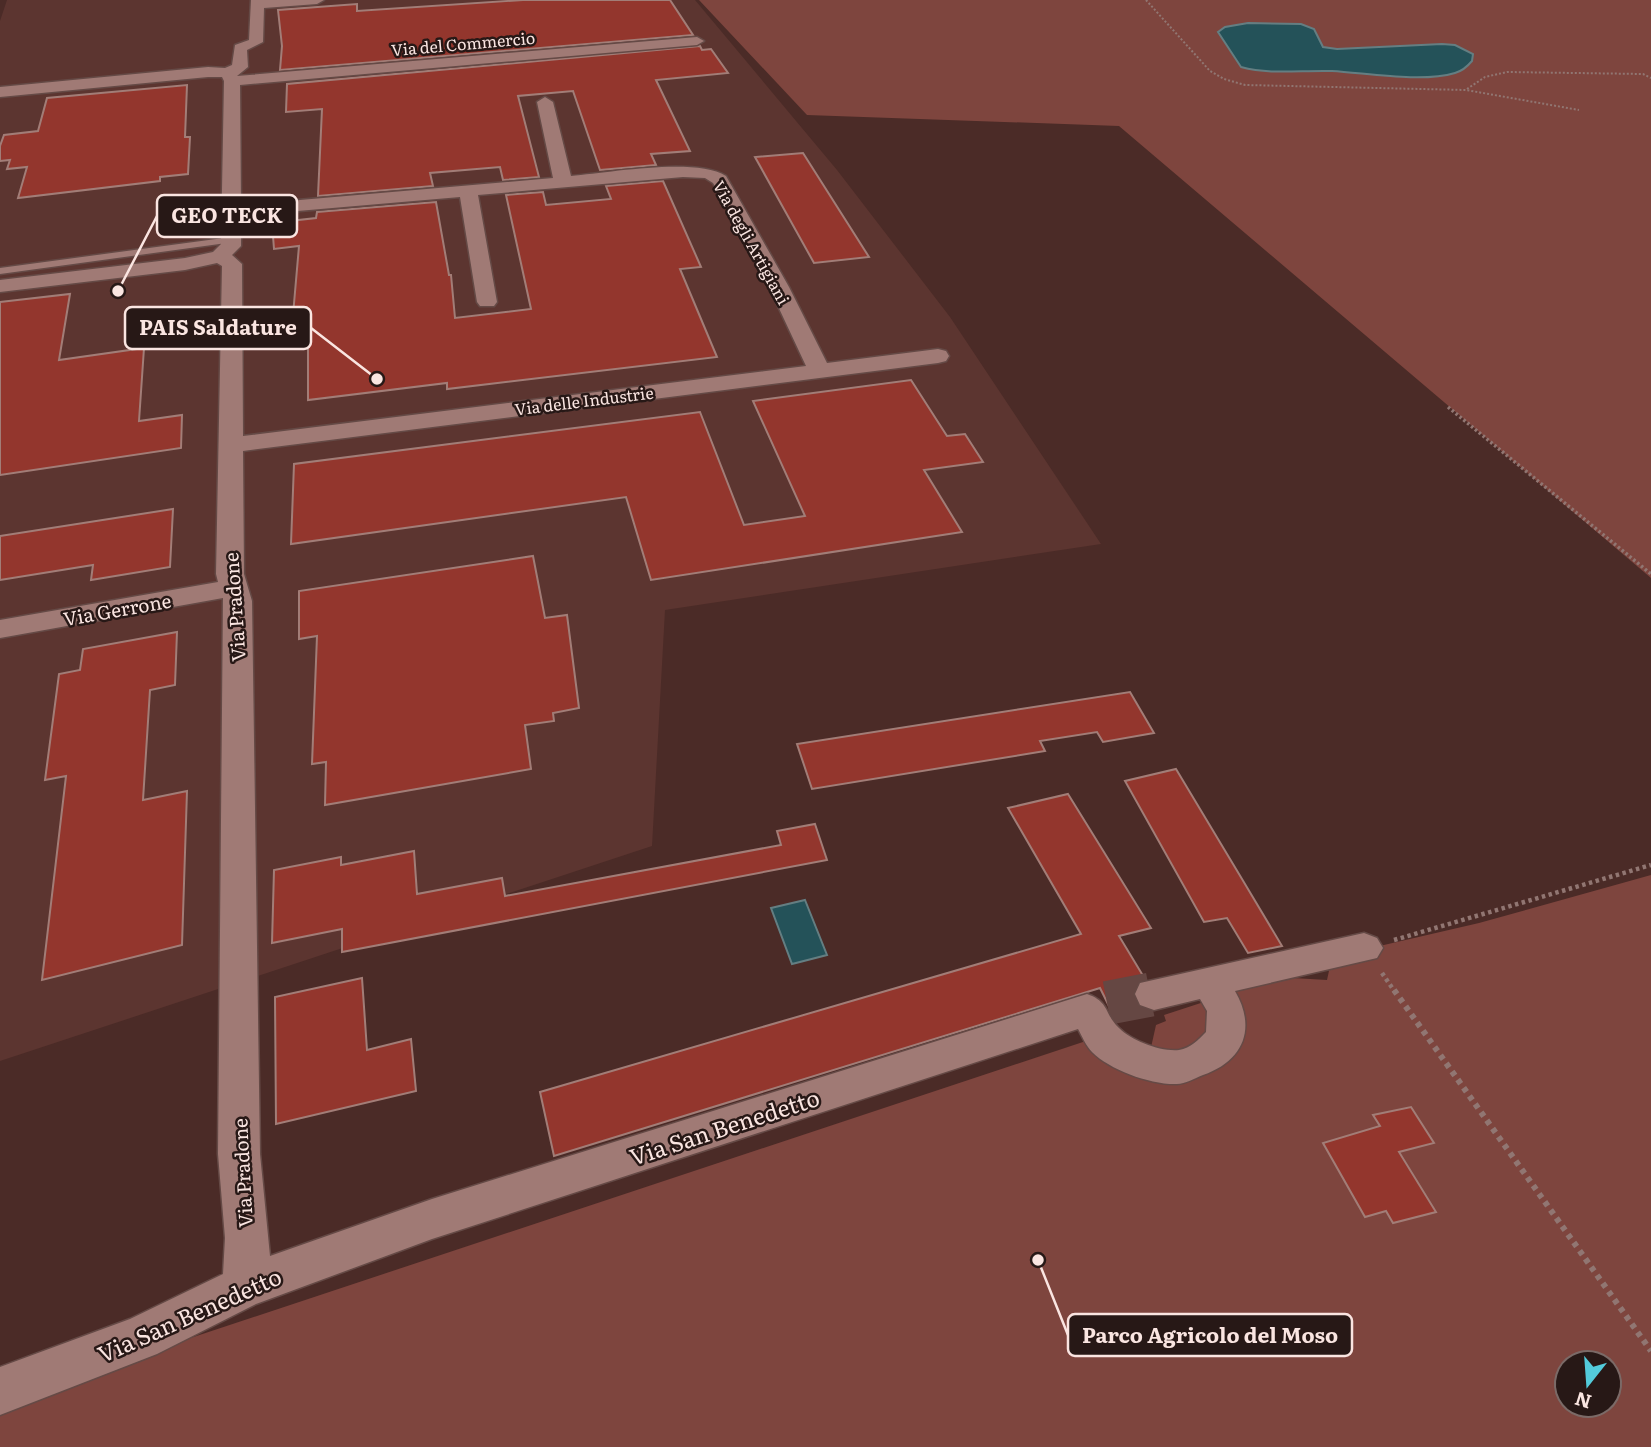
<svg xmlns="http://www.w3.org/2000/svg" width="1651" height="1447" font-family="Literata,serif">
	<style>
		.built { fill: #5c3530 }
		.green { fill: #7e453e; fill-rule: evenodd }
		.water { fill: #245259; stroke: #647e82; stroke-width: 2 }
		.building { fill: #93362d; stroke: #a27d77; stroke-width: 2 }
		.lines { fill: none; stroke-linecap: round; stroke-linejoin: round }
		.minor-tunnel { stroke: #654743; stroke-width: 44; stroke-dasharray: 44 22; stroke-linecap: butt }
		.service-casing { stroke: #654a46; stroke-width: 3 }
		.minor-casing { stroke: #654a46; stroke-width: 3 }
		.path-far3 { stroke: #917672; stroke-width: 2; stroke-dasharray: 2 2; stroke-linecap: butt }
		.path-far2 { stroke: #917672; stroke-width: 3.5; stroke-dasharray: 2.5 2.5; stroke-linecap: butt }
		.path-far1 { stroke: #917672; stroke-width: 4.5; stroke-dasharray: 3.5 3.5; stroke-linecap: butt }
		.path { stroke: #917672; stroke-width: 6; stroke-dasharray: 5 5; stroke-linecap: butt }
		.service { fill: #a07a75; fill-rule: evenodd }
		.minor { fill: #a07a75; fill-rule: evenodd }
		.labels { text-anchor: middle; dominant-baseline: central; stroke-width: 5; stroke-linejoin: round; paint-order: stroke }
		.far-street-label { font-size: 16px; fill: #fae5e1; stroke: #271816 }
		.street-label { font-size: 19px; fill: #fae5e1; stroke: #271816 }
		.near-street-label { font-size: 23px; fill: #fae5e1; stroke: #271816 }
		.leader { fill: none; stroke: #fae5e1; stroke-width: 2.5 }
		.callout-dot { fill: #fae5e1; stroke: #271816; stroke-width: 2.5 }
		.callout { fill: #271816; stroke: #fae5e1; stroke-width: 2.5 }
		.callout-label { font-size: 21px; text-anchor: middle; font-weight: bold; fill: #fae5e1 }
	</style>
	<rect width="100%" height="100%" fill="#4b2b27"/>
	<!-- built -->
	<polygon class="built" points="7,0 695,0 837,170 950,317 1101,544 665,610 652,846 0,1061 0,21"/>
	<!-- green -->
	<g class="green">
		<polygon points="699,0 1651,0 1651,578 1119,126 807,115"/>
		<path d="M1651,875V1447H0V1406L94,1370L1107,1034L1150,1052L1156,1025L1166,1021L1164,1015L1259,984L1293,978L1327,980L1332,957L1479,923ZM1567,1363H1609V1405H1567Z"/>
	</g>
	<!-- water -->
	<g class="water">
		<path d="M1248,23L1301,24L1314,29L1323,47L1337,49L1442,44L1455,45L1473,54L1472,61C1467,67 1462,71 1455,73C1421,83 1367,73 1332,71C1300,70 1271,75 1241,67L1218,32L1225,27Z"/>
		<polygon points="805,900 827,955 792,964 771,908"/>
	</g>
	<!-- building -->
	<g class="building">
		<polygon points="523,0 670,0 693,35 280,70 282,46 278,10 357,4 357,11"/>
		<polygon points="700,46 702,50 711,49 728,73 656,80 690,151 651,154 656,165 600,170 573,91 518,96 539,177 503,180 500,167 430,173 433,186 318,196 322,109 286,112 287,84"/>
		<polygon points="187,85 185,137 190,137 188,174 160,177 160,181 18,198 27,167 7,169 10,160 0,161 0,146 4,135 38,131 47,98"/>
		<polygon points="803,153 869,257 814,263 755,157"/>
		<polygon points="663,181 701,267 680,269 717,357 447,389 447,383 308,400 308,313 293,315 299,246 274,249 272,223 316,218 317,212 436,202 449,275 451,275 455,318 531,309 506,195 543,192 546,205 611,199 606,186"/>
		<polygon points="70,294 59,360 144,348 139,421 182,415 181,448 0,475 0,302"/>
		<polygon points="911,380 947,436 965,434 983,462 924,470 962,532 651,580 626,497 291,544 294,464 700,412 744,525 805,516 753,401"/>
		<polygon points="173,509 170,567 91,580 93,565 0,580 0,536"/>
		<polygon points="533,556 545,618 567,615 579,708 553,713 554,721 525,725 531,769 325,805 326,762 312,764 317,636 299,639 299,591"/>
		<polygon points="177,632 175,685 150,690 143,800 187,791 182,945 42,980 66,776 45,780 59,674 80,670 83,649"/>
		<polygon points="1130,692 1154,733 1103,742 1097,732 1040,741 1045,751 812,789 797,744"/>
		<polygon points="1176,769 1242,879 1282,946 1248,953 1227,918 1204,922 1125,781"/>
		<polygon points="1068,794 1151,928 1119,936 1145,979 1138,982 1133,993 1138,1006 1112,1012 1100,988 554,1156 540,1092 1081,934 1008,808"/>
		<polygon points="815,824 827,860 342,952 342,929 272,943 274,870 341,857 341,865 414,851 417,894 502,878 505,896 781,845 777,831"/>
		<polygon points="362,978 367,1050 411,1039 416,1091 276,1124 275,997"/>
		<polygon points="1411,1107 1434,1143 1399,1152 1436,1212 1393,1223 1386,1211 1365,1217 1323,1143 1380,1126 1373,1115"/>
	</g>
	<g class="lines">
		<!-- minor-tunnel -->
		<polyline class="minor-tunnel" points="1107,1003 1154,994"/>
		<defs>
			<polygon id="service" points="231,237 234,238 234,242 0,274 0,268"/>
			<path id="minor" d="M251,0H324L317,4L264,8L263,42L247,50L248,67L237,76L697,37L704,41L697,45L240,85L241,205L553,178L537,102L545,97L553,102L571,176C609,173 695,157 726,176L789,287L827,363L938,349L946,351L949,356L946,361L938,363L243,451L244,574L252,601L260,1154L270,1256L432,1199L1087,994C1110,1002 1104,1014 1119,1028C1132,1041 1161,1052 1179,1050C1191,1048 1198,1040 1206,1032L1207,1011L1200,999L1154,1010L1140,1005L1135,994L1140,983L1364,933L1377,938L1383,948L1377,958L1235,991C1257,1029 1243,1061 1203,1075C1195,1078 1185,1084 1177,1084C1151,1085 1110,1070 1092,1052C1086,1046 1082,1036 1078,1029L432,1239L256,1304L157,1354L0,1415V1367L130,1319L223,1274L225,1238L218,1154L223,598L0,638V620L218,582L216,574L222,266L217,263L185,270L0,292V280L185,258L213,252L221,244L224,81L222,77H208L0,97V87L208,67L225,68L232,65L235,45L249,40ZM683,177L705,178L713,183L769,287L806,366L243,436L242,264L232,255L241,246V216L460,197L477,302L480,306H494L497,302L478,195Z"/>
		</defs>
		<!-- service casing -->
		<use href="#service" class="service-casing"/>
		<!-- minor casing -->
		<use href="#minor" class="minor-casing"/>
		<!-- path-far3 -->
		<g class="path-far3">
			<polyline points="1146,0 1210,71 1224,79 1245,85 1466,90 1579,110"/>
			<polyline points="1467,89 1485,77 1507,72 1643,74 1651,78"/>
		</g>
		<!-- path-far2 -->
		<polyline class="path-far2" points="1448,407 1651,574"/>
		<!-- path-far1 -->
		<g class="path-far1">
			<polyline points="1394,940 1651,865"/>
			<polyline points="1382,973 1395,992"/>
		</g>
		<!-- path -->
		<polyline class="path" points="1394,990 1651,1351"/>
		<!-- service -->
		<use href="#service" class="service"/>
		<!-- minor -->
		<use href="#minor" class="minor"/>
	</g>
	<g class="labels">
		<!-- far-street labels -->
		<g class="far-street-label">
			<text transform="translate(463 43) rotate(-5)">Via del Commercio</text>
			<text transform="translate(752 242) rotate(61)">Via degli Artigiani</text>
			<text transform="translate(584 400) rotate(-7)">Via delle Industrie</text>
		</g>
		<!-- street labels -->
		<g class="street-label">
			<text transform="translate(234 607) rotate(-94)">Via Pradone</text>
			<text transform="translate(117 609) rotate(-10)">Via Gerrone</text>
			<text transform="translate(242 1173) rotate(-93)">Via Pradone</text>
		</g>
		<!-- near-street labels -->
		<g class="near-street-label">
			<text transform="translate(724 1126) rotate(-18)">Via San Benedetto</text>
			<text transform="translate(189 1314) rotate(-24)">Via San Benedetto</text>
		</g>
	</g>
	<!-- callouts -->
	<path class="leader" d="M118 291L157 216M377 379L311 328M1038 1260L1068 1335"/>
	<g class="callout-dot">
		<circle cx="118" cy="291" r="7"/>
		<circle cx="377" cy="379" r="7"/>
		<circle cx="1038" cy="1260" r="7"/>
	</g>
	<g class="callout">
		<rect x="157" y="195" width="140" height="42" rx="7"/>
		<rect x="125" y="307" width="186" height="42" rx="7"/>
		<rect x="1068" y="1314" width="284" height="42" rx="7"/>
	</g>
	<g class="callout-label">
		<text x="227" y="223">GEO TECK</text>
		<text x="218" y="335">PAIS Saldature</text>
		<text x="1210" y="1343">Parco Agricolo del Moso</text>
	</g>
	<!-- north arrow -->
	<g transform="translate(1588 1384) rotate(197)"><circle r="33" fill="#271816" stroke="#7b6a67" stroke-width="2"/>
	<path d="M0-5L12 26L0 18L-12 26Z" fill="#53cbdb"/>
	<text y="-10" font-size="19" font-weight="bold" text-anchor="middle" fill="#fae5e1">N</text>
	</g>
</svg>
